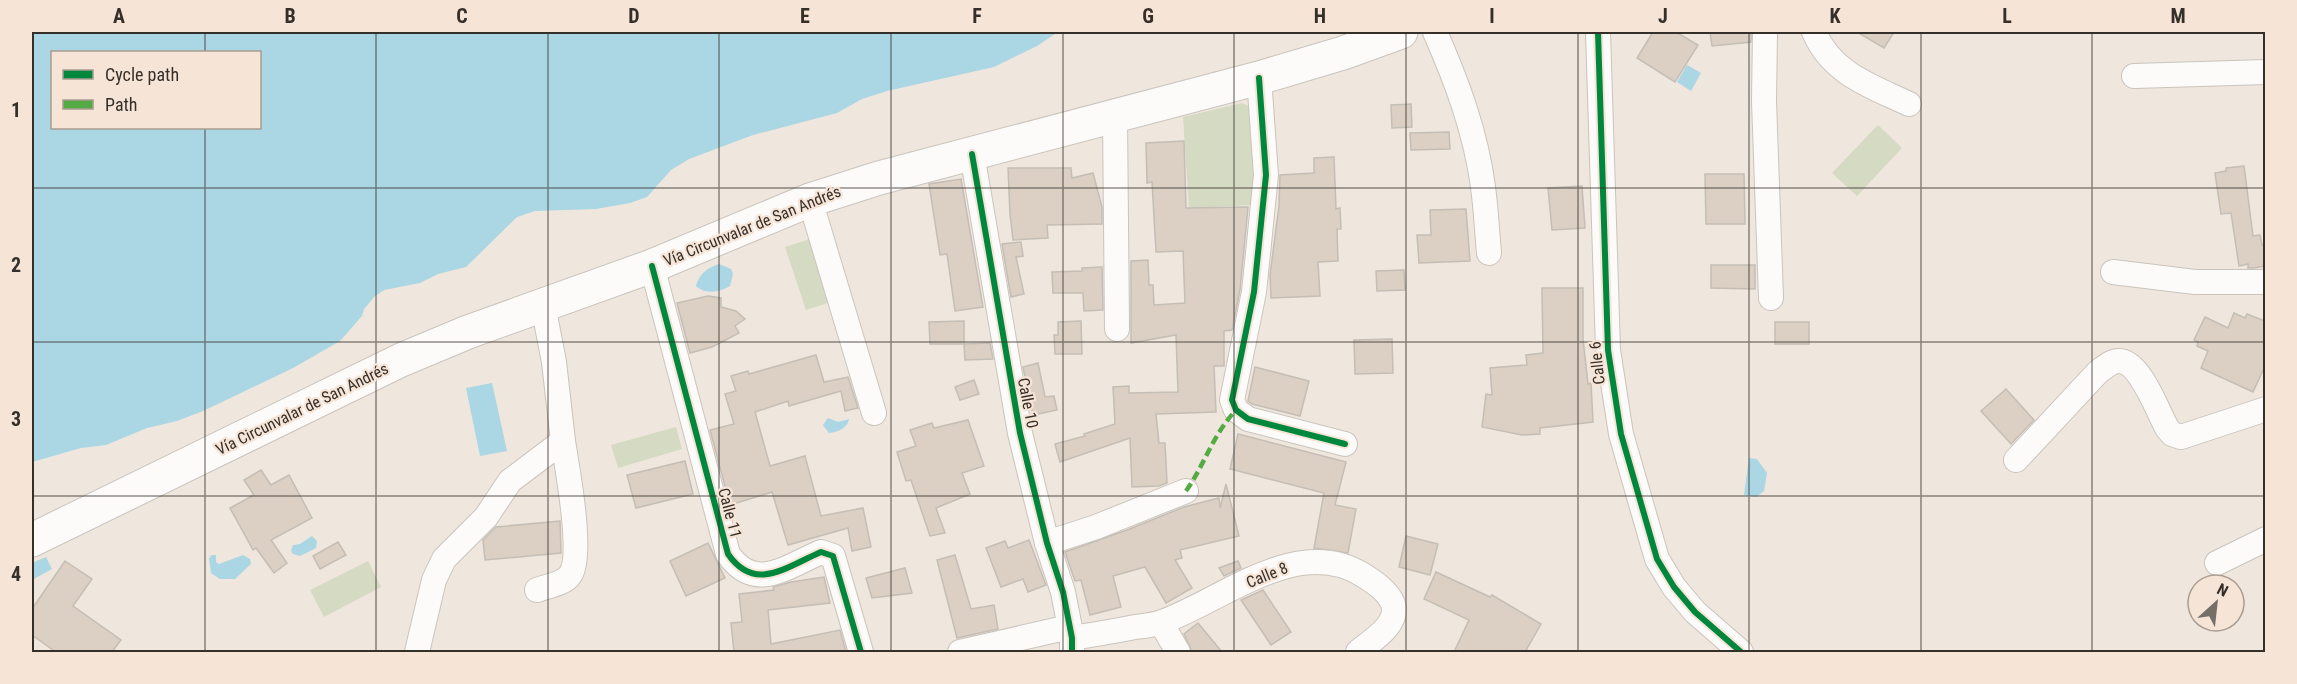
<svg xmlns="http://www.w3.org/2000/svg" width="2297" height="684" font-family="'Roboto Condensed',sans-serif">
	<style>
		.green { fill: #d5dac2 }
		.water { fill: #abd6e4; fill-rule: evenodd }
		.building { fill: #dbd0c3; stroke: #c4beb6; stroke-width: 1.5 }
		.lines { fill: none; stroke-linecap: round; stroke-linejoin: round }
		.minor-casing { stroke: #cac4bd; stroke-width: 26 }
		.highway-casing { stroke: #cac4bd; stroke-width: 35 }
		.minor { stroke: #fdfbfa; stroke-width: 24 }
		.highway { stroke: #fdfbfa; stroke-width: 33 }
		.quiet { stroke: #54ab44; stroke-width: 4.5; stroke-dasharray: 9 4.5; stroke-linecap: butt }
		.cycleway-casing { stroke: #f6e5d6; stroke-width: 10 }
		.cycleway { stroke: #00873e; stroke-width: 6 }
		.grid { fill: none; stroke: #352f29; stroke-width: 1.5; stroke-opacity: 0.55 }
		.labels { text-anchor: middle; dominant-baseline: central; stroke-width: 4.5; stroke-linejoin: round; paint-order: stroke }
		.street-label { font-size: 16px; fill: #352f29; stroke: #f6e5d6 }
		.neatline { fill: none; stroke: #352f29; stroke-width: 2 }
		.grid-label { font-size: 20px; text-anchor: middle; font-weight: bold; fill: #352f29 }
	</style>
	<rect width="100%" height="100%" fill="#efe6dd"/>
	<!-- green -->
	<g class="green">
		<path d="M1242,103C1250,106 1253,109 1255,117L1253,205L1189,208L1183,117Z"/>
		<polygon points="1878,125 1902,148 1857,196 1832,173"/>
		<polygon points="810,239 831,302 806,310 785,247"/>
		<polygon points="676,427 682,449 618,468 611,445"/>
		<polygon points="368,561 381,587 324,617 310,590"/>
	</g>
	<!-- water -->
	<g class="water">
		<path d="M32,32H1058L1037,46L994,67L887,91L862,99L837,113L753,135L689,159L671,170L647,197L630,203L596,209L535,211L517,217L466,267L438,274L420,283L384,290L375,296L364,309L362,316L340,341L293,368L203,411L177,421L147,428L106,445L81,448L32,462ZM260,52V128H52V52Z"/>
		<polygon points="1687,65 1701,73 1691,91 1677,82"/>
		<path d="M719,264L731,269L733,274L730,286C720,292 705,295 696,286C699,274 707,268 719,264Z"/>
		<polygon points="492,383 507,451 480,456 466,388"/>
		<path d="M828,418L838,422L849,419C848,428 838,432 829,433L823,425Z"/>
		<polygon points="1749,458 1757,459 1767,473 1764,491 1756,497 1744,495"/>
		<polygon points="312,536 317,541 316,548 300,556 293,554 291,551 293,545 300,544"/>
		<polygon points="212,555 216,555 216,562 219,564 243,555 250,559 251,564 235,579 220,579 211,573 209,558"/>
		<polygon points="46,557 52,569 32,580 32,563"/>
	</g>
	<!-- building -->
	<g class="building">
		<polygon points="1653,32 1676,32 1698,45 1675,82 1637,58"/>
		<polygon points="1710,32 1751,32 1751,42 1712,46"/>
		<polygon points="1857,32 1894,32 1884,48"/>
		<polygon points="1411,104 1412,127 1392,128 1391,105"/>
		<polygon points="1449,132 1450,149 1411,150 1410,133"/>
		<polygon points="1184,141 1186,208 1248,207 1240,290 1232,330 1224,331 1224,366 1214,366 1216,412 1156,414 1159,443 1165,443 1167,483 1159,486 1132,487 1130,438 1060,462 1055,444 1085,436 1084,434 1115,424 1113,387 1129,386 1129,393 1178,392 1176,335 1131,343 1131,261 1148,260 1149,285 1153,285 1154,305 1185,303 1183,251 1156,252 1152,182 1147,183 1146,143"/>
		<polygon points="1334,157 1336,209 1340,208 1341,229 1337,229 1338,261 1318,262 1320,296 1271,298 1270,275 1279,206 1280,175 1314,173 1314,158"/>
		<polygon points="2244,166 2253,236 2260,235 2262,245 2265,244 2265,266 2254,268 2248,268 2248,264 2239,266 2231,213 2221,214 2215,173 2226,171 2226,168"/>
		<polygon points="1008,168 1071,168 1072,178 1093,173 1102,207 1102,224 1047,225 1048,238 1013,240 1010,214"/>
		<polygon points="1705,174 1744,174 1745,224 1706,224"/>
		<polygon points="961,179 983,307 955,311 947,254 940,255 929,184"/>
		<polygon points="1582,186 1585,228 1552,230 1548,188"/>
		<polygon points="1466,209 1470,261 1419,263 1417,235 1431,235 1430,210"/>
		<polygon points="1021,242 1023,256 1016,257 1024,294 1011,297 1002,244"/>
		<polygon points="1711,265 1755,265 1755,289 1711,288"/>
		<polygon points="1102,267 1103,310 1084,311 1083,293 1053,293 1052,272 1082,271 1082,268"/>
		<polygon points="1404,270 1405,290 1377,291 1376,271"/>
		<polygon points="1542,288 1583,288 1583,339 1588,384 1591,383 1593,422 1540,428 1540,434 1522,435 1482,427 1486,394 1492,395 1490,368 1527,365 1526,355 1543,353"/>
		<polygon points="708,296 721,298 721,307 736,311 745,319 735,326 739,333 712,347 690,353 677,303"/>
		<polygon points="2234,313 2245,318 2247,314 2265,321 2265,366 2253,392 2201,368 2208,351 2197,346 2198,342 2194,340 2205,317 2228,328"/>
		<polygon points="964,321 964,344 930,344 929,322"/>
		<polygon points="1081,321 1082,354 1055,354 1054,335 1058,335 1058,322"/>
		<rect x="1775" y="322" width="34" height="22"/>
		<polygon points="1392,339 1393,373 1355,374 1354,340"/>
		<polygon points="990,343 993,359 965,360 964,344"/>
		<polygon points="816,355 824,382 848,377 858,408 845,411 841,391 789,406 788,401 755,412 770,466 805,456 821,516 863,508 871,547 852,551 848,528 788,545 772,492 730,505 710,430 734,424 725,394 736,391 731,376 748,371 749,374 763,370"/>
		<polygon points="1038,363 1045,397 1054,396 1057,410 1033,415 1023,367"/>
		<polygon points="1255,367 1309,381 1300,416 1252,404 1248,401"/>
		<polygon points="974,380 979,394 960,400 955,387"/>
		<polygon points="2006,389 2034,420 2011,444 1981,411"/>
		<polygon points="968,420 984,466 962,473 970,494 936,508 945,533 930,536 911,480 906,481 897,452 916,446 910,430 932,423 934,428"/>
		<polygon points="1238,434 1346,462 1335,505 1356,509 1348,553 1314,548 1324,493 1230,469"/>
		<polygon points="685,461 693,494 636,508 627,475"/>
		<polygon points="261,470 271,485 289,475 312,518 271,540 287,563 274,573 256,548 253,550 230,508 254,495 244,480"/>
		<polygon points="1226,484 1239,536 1180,550 1182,558 1175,560 1192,588 1166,603 1145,567 1113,576 1121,607 1090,615 1081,580 1075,581 1065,552 1127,530 1184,507 1219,498 1220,508"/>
		<polygon points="560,521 561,553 485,560 483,540 496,527"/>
		<polygon points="1406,536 1438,544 1430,575 1399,567"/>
		<polygon points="1029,540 1046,585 1028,592 1023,579 1001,587 986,548 1005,541 1008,548"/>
		<polygon points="338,542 346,555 320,569 313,556"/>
		<polygon points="708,543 725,578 686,596 670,561"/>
		<polygon points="955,555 971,609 994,605 998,629 957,638 937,560"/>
		<polygon points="65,561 92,579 73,606 121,640 112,652 56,652 32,635 32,609"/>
		<polygon points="1238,561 1241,568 1224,576 1219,568"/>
		<polygon points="905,568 912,593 872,598 866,578"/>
		<polygon points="1436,572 1490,597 1492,595 1541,624 1525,652 1454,652 1469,620 1424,599"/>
		<polygon points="824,577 830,603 768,610 771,644 840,630 846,652 734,652 731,623 742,622 739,594 774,590 773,587 791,582"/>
		<polygon points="1263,590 1291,632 1271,645 1241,600"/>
		<polygon points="1198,623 1222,652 1192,652 1184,634"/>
	</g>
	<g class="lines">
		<defs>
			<g id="minor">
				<path d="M1435,32C1457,82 1476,133 1483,187C1486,209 1487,231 1489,253"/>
				<polyline points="1598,32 1608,350 1621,434 1657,559 1674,587 1695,612 1741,652"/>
				<polyline points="1765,32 1764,101 1771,298"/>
				<path d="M1814,32C1832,74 1871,86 1909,104"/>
				<polyline points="2134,76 2266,72"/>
				<polyline points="1259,78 1266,175 1254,292 1232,400 1236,410 1248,419 1345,444"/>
				<polyline points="1115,116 1117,329"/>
				<polyline points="972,154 1020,433 1047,543 1063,592 1072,638 1072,652"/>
				<polyline points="810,200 874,413"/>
				<path d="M652,266L728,554C755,593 786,567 821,552L833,556L861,652"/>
				<polyline points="2113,272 2195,282 2266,282"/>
				<path d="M2016,460L2098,372C2105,367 2111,361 2119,361C2140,361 2158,412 2167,428L2172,434L2181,437L2266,409"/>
				<polyline points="1047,543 1096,527 1186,491"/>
				<polyline points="2217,563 2266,539"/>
				<path d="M537,590C547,586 564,584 570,575C584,556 567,467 563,441"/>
				<polyline points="1161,623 1178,652"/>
				<path d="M1072,638C1093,635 1114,631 1135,627C1144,626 1154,625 1162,622C1223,600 1298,534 1363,575C1374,582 1388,591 1393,604C1400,624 1371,641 1358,652"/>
				<polyline points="417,652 434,580 444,559 486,517 510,481 563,441 554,362 543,305"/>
				<polyline points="960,652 1069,627"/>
			</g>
			<polyline id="highway" points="32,540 401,360 468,332 652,266 810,200 879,178 1259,78 1343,53 1401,32"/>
		</defs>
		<!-- minor casing -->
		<use href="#minor" class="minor-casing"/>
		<!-- highway casing -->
		<use href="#highway" class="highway-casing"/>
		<!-- minor -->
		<use href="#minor" class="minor"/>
		<!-- highway -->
		<use href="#highway" class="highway"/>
		<!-- quiet -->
		<path class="quiet" d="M1186,491C1205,464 1212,436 1236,410"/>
		<defs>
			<g id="cycleway">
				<polyline points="1598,32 1608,350 1621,434 1657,559 1674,587 1695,612 1741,652"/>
				<polyline points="1259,78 1266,175 1254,292 1232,400 1236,410 1248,419 1345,444"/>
				<polyline points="972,154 1020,433 1047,543 1063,592 1072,638 1072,652"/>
				<path d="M652,266L728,554C755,593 786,567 821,552L833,556L861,652"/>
			</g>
		</defs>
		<!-- cycleway casing -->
		<use href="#cycleway" class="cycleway-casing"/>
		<!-- cycleway -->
		<use href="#cycleway" class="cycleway"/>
	</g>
	<!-- grid -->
	<path class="grid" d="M205,32V52M376,32V652M548,32V652M719,32V652M891,32V652M1063,32V652M1234,32V652M1406,32V652M1578,32V652M1749,32V652M1921,32V652M2092,32V652M205,128V652M32,188H2266M32,342H2266M32,496H2266"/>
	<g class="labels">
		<!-- street labels -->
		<g class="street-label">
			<text transform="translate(752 226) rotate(-22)">Vía Circunvalar de San Andrés</text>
			<text transform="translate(1597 363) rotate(-96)">Calle 6</text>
			<text transform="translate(1028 403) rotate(79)">Calle 10</text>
			<text transform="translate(302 409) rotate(-26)">Vía Circunvalar de San Andrés</text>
			<text transform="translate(730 513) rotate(75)">Calle 11</text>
			<text transform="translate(1267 575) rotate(-22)">Calle 8</text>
		</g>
	</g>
	<!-- border -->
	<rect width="2297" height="684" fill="none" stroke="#f6e5d6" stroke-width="66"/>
	<!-- legend -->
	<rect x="51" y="51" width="210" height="78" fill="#f6e5d6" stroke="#a99c91" stroke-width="1.5"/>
	<rect x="63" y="70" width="30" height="9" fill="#00873e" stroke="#a99c91" stroke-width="1.5"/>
	<text x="105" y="81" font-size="18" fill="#352f29">Cycle path</text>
	<rect x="63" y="100" width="30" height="9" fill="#54ab44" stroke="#a99c91" stroke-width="1.5"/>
	<text x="105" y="111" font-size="18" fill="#352f29">Path</text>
	<!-- north arrow -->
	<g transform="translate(2216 603) rotate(27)"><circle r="28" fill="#f6e5d6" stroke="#a99c91" stroke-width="1.5"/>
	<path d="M0-4.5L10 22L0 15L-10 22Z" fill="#766f68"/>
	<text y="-9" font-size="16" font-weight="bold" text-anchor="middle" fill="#352f29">N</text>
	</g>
	<rect x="33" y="33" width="2231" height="618" class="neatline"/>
	<g class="grid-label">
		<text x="119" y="23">A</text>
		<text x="290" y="23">B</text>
		<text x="462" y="23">C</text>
		<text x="634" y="23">D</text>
		<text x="805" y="23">E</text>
		<text x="977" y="23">F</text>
		<text x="1148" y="23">G</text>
		<text x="1320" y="23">H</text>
		<text x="1492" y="23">I</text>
		<text x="1663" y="23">J</text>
		<text x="1835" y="23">K</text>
		<text x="2007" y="23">L</text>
		<text x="2178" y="23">M</text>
		<text x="16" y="117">1</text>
		<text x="16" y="272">2</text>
		<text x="16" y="426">3</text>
		<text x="16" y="581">4</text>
	</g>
</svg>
